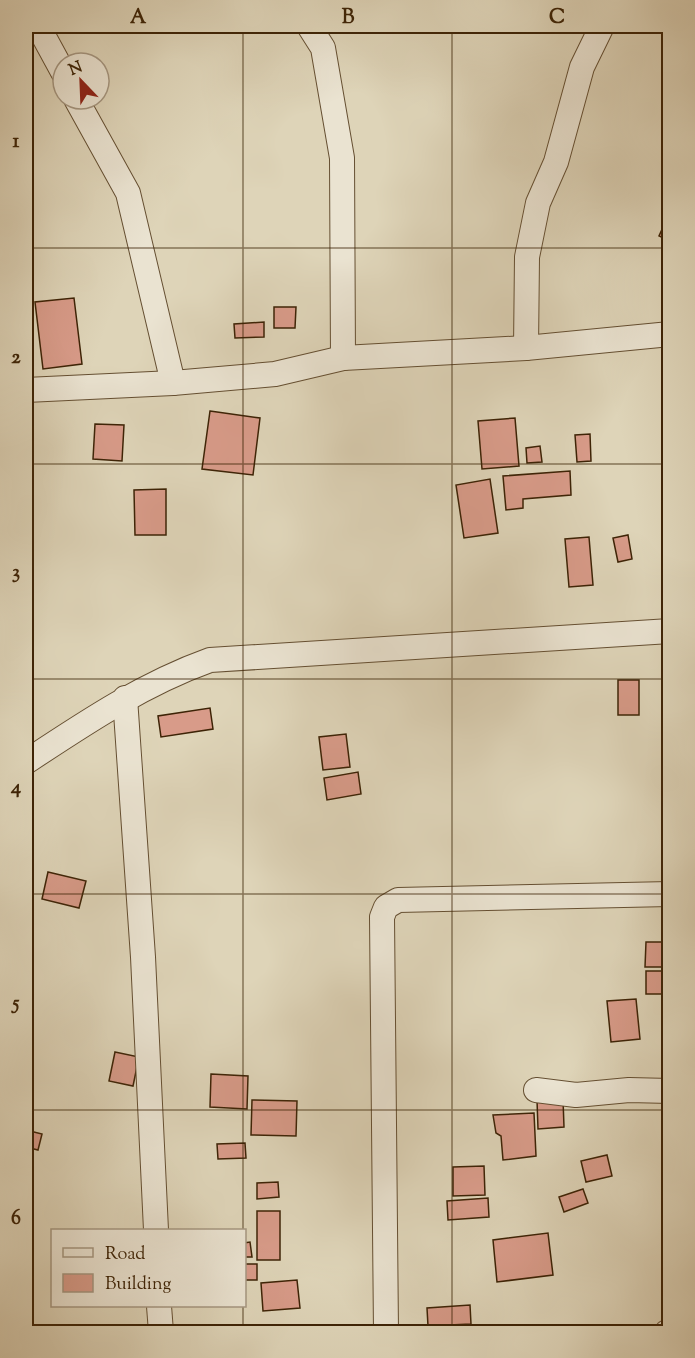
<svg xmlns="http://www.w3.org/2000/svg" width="695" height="1358" font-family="'Sorts Mill Goudy',serif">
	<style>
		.building { fill: #d89b89; stroke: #3d2306; stroke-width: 1.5 }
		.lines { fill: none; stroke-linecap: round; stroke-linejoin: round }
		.street-casing { stroke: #654f32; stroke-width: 26 }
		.street { stroke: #eae3d1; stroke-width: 24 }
		.grid { fill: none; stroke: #3d2306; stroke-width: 1.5; stroke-opacity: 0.55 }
		.neatline { fill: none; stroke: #3d2306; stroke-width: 2 }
		.grid-label { font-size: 20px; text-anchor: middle; font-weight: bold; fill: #3d2306 }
	</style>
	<rect width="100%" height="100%" fill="#ded4b8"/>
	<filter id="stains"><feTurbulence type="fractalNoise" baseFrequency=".00333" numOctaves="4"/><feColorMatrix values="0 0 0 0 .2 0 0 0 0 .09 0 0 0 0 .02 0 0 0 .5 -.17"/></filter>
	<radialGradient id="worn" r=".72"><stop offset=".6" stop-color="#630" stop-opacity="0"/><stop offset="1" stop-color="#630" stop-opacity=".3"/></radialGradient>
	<!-- building -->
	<g class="building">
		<polygon points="670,212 670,241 659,236"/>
		<polygon points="74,298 82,364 43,369 35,302"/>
		<polygon points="274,307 296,307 295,328 274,328"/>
		<polygon points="264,322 264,337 235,338 234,324"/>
		<polygon points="210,411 260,418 253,475 202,469"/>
		<polygon points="515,418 519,466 482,469 478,421"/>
		<polygon points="95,424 124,425 122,461 93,459"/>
		<polygon points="590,434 591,461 577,462 575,435"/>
		<polygon points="540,446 542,462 527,463 526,448"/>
		<polygon points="570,471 571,495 523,499 523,508 506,510 503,476"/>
		<polygon points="490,479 498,533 464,538 456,485"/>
		<polygon points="166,489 166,535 135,535 134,490"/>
		<polygon points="628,535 632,559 618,562 613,538"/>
		<polygon points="589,537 593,585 569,587 565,539"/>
		<rect x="618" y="680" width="21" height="35"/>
		<polygon points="210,708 213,729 161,737 158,716"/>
		<polygon points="346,734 350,767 323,770 319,737"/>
		<polygon points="358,772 361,794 327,800 324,778"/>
		<polygon points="48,872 86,881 79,908 42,899"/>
		<polygon points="646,942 670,942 670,967 645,967"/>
		<rect x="646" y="971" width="24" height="23"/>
		<polygon points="636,999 640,1039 611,1042 607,1001"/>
		<polygon points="115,1052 139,1057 133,1086 109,1081"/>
		<polygon points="211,1074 248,1076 247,1109 210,1107"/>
		<polygon points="563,1099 564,1127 538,1129 537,1100"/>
		<polygon points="252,1100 297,1101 296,1136 251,1135"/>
		<polygon points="534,1113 536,1156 503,1160 501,1136 496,1133 493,1115"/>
		<polygon points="26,1130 42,1134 38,1150 26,1147"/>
		<polygon points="245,1143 246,1158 218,1159 217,1144"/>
		<polygon points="607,1155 612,1176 586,1182 581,1161"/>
		<polygon points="484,1166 485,1195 453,1196 453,1167"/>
		<polygon points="278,1182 279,1197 257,1199 257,1183"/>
		<polygon points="583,1189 588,1203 564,1212 559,1197"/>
		<polygon points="488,1198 489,1217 448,1220 447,1201"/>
		<rect x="257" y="1211" width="23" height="49"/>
		<polygon points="548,1233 553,1275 497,1282 493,1240"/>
		<polygon points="250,1242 252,1257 244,1257 244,1243"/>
		<rect x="244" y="1264" width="13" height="16"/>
		<polygon points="297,1280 300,1308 263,1311 261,1283"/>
		<polygon points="470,1305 471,1324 428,1326 427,1308"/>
	</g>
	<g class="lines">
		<defs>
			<g id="street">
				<polyline points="38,26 63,72"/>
				<polyline points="309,26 323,48 342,158 343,358"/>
				<polyline points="76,99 128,193 173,383"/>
				<polyline points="526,348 527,257 538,203 556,162 582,67 602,26"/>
				<polyline points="26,390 173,383 275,374 343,358 526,348 670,334"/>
				<polyline points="125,698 143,957 156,1230"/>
				<path d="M26,762C85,723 143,684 210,660L670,631"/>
				<polyline points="536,1090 576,1095 629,1090 670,1091"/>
				<polyline points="159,1306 161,1332"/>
				<polyline points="386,1332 382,917 386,907 398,900 670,894"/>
				<polyline points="667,1332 670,1332"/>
			</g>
		</defs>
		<!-- street casing -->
		<use href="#street" class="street-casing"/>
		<!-- street -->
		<use href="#street" class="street"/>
	</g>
	<!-- grid -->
	<path class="grid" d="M243,26V1230M452,26V1332M26,248H670M26,464H670M26,679H670M26,894H670M26,1110H670M243,1306V1332"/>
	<!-- margin -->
	<rect width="695" height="1358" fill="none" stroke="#ded4b8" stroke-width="66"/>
	<!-- legend -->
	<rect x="51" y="1229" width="195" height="78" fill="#eae3d1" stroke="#a59680" stroke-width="1.5"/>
	<rect x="63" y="1248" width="30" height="9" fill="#eae3d1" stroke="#a59680" stroke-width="1.5"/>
	<text x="105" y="1259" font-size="18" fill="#3d2306">Road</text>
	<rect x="63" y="1274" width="30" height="18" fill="#d89b89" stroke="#a59680" stroke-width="1.5"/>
	<text x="105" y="1289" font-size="18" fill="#3d2306">Building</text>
	<!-- north arrow -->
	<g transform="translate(81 81) rotate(337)"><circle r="28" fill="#eae3d1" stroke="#a59680" stroke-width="1.5"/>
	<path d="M0-4.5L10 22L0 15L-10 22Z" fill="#8f2418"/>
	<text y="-9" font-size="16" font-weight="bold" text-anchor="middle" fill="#3d2306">N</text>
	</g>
	<rect x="33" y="33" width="629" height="1292" class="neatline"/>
	<g class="grid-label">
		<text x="138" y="23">A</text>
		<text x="348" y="23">B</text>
		<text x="557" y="23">C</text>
		<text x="16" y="147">1</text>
		<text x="16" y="363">2</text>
		<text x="16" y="578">3</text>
		<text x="16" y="793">4</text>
		<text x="16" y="1009">5</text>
		<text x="16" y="1224">6</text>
	</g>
	<rect width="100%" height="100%" filter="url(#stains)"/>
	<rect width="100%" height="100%" fill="url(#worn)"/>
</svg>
